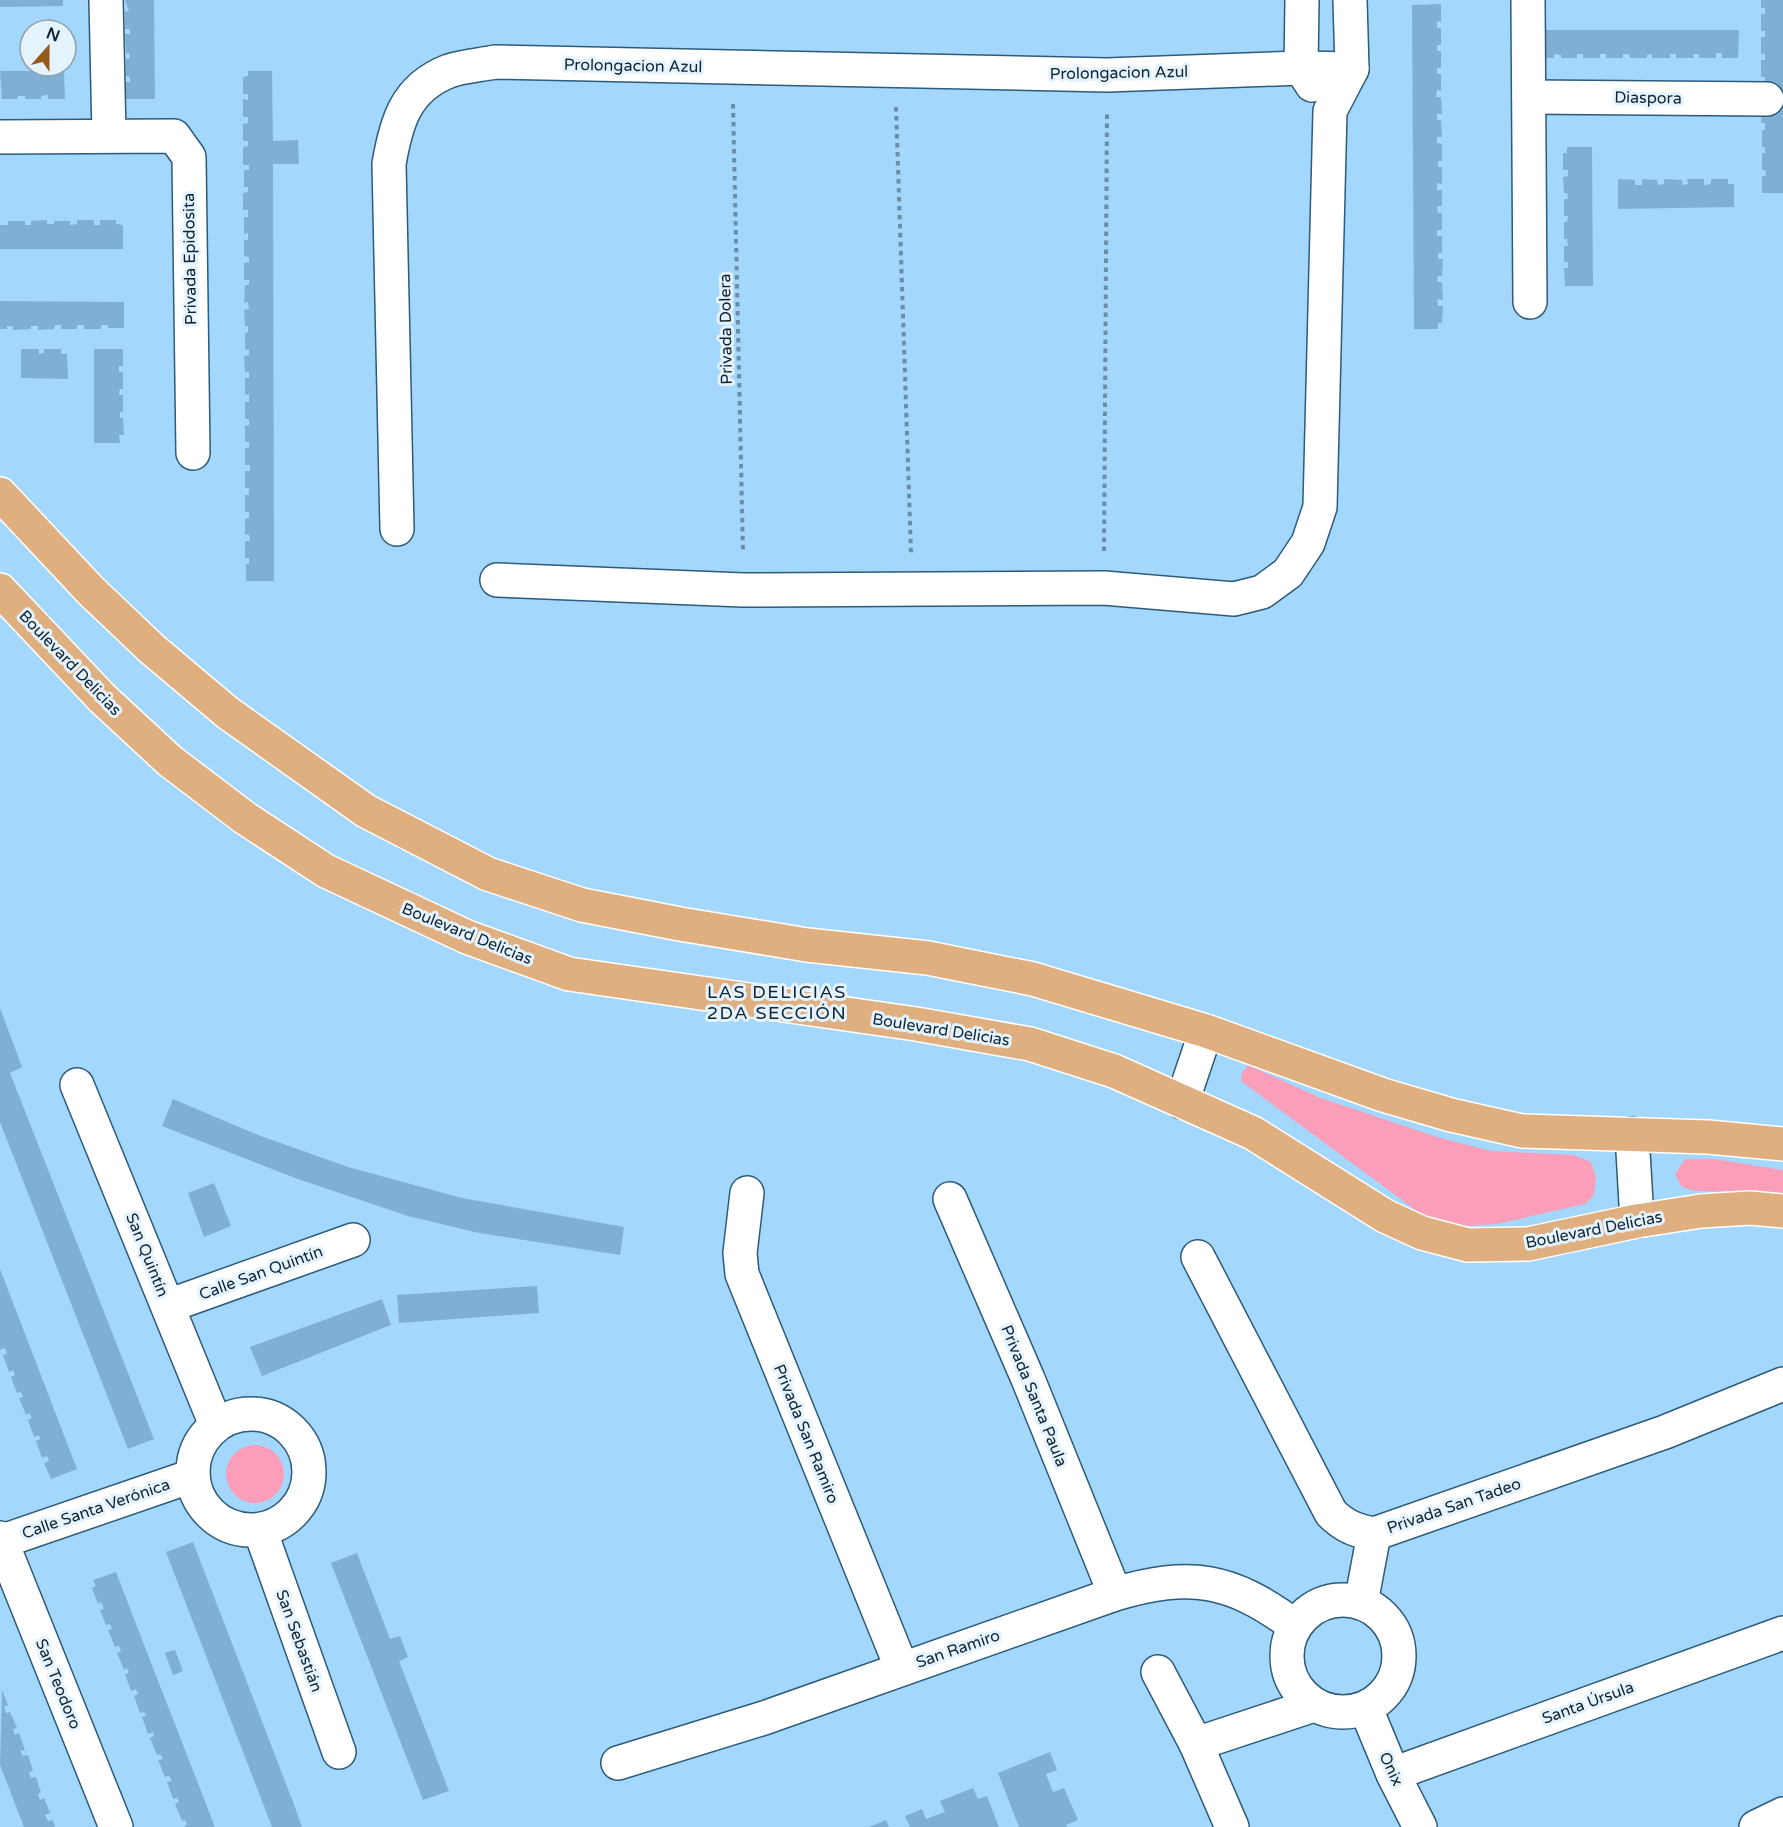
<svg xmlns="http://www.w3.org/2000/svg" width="1783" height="1827" font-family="'Varela Round',sans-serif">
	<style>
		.green { fill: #fa9eba }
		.building { fill: #7fb0d3 }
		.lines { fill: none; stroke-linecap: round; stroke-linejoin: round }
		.minor-casing { stroke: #2c5b7b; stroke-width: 36 }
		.major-casing { stroke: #fff; stroke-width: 36 }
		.path { stroke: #688eaa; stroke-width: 4; stroke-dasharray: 4.5 4.5; stroke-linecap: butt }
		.minor { stroke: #fff; stroke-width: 33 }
		.major { stroke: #dfaf80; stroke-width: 33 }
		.labels { text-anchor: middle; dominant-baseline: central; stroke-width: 6; stroke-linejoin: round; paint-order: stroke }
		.street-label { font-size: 16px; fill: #0f2331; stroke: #e4f3fe }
		.neighbourhood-label { font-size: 18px; letter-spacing: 1.5px; fill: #0f2331; stroke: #e4f3fe }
	</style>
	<rect width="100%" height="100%" fill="#a4d7fc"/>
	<!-- green -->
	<g class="green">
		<polygon points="1248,1065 1318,1097 1437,1137 1491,1151 1573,1155 1591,1162 1596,1177 1594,1195 1585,1204 1497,1224 1465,1226 1425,1217 1241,1081 1242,1073"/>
		<polygon points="1685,1159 1714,1159 1783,1170 1783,1193 1695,1191 1682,1187 1675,1174"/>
		<circle cx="255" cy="1474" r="29"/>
	</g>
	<!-- building -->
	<g class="building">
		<polygon points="0,0 63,0 63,6 0,7"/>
		<polygon points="125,0 154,0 155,99 126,99 125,82 130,82 130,77 126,76 126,59 130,58 129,53 126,53 125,34 130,34 130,29 125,29 125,11 129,12"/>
		<polygon points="1761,0 1783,0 1783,193 1762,193 1762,176 1766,176 1765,170 1762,170 1762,153 1765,153 1765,147 1762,147 1762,130 1765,130 1765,123 1761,123 1765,77 1761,77 1761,60 1765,60 1765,54 1761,54 1761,37 1765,37 1765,31 1761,31 1761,14 1765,14 1765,8 1761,8"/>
		<polygon points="1441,4 1441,22 1437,21 1437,28 1441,28 1441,45 1437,45 1437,51 1441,51 1441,68 1437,68 1437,74 1441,74 1441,91 1437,90 1436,97 1441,97 1442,114 1437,114 1437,120 1441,120 1442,137 1437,137 1437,143 1442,144 1442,161 1438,161 1438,167 1442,167 1442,184 1437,183 1437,190 1442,190 1442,206 1437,206 1438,213 1442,213 1442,230 1437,230 1437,236 1442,236 1442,253 1438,253 1438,259 1443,259 1442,276 1438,276 1437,282 1442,282 1443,300 1437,299 1438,306 1443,306 1442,323 1438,323 1438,329 1414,329 1412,5"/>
		<polygon points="1530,30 1739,30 1738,58 1722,58 1722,53 1716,53 1716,58 1699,58 1699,54 1693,54 1694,58 1676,58 1676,54 1670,54 1670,58 1652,58 1652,54 1647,55 1647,58 1630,58 1629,54 1623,54 1623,58 1606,58 1606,54 1600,54 1600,58 1583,58 1583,54 1577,54 1577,58 1561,58 1561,55 1554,54 1554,58 1537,58"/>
		<polygon points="0,71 64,71 65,99 48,99 48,95 41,96 41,99 25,99 25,96 18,96 17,99 2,99"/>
		<polygon points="248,71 272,71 273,141 298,140 299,164 273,164 274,581 246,581 246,564 249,564 249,558 245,558 245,541 250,541 249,535 245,534 245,519 249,518 249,512 245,512 245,495 249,495 249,488 245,488 245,471 250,471 250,465 245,465 245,448 249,448 249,442 245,442 245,426 249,425 249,419 245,419 245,402 249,402 249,394 245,395 245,378 249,378 249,372 245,372 244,356 249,355 249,350 245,349 245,333 248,332 248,326 245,326 244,310 249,309 248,302 244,303 245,285 249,285 249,280 244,280 244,263 249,262 249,257 244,256 244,240 248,240 248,233 244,234 244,217 248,217 248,210 243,210 243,193 248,192 248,187 244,187 244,170 249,170 249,165 243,165 243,147 248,146 248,141 243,141 243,124 248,123 248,117 243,117 243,99 248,100 248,94 243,94 243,77 248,76"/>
		<polygon points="1567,147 1592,147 1593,286 1565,286 1564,268 1568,268 1568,262 1564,262 1564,246 1568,246 1567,239 1564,239 1564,222 1567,222 1568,216 1564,216 1564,199 1568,199 1567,193 1564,193 1563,177 1568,176 1568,170 1563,170 1563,153 1567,153"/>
		<polygon points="1618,179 1635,180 1635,185 1642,185 1642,179 1657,180 1658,185 1664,184 1664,179 1682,180 1682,185 1688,184 1687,179 1704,179 1704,185 1711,184 1711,179 1728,179 1728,184 1734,184 1734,207 1618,209"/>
		<polygon points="47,220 47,224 54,224 54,221 70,221 70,225 77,224 77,220 94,220 94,225 100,225 100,220 116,220 116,224 123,225 123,249 0,249 0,225 8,225 8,221 25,221 25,225 31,225 31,221"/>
		<polygon points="0,301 124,302 124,328 108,328 108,325 101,325 101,329 84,329 84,325 77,325 77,329 61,329 61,325 55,325 54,329 38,330 38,326 31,326 31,329 13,330 13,326 7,326 7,329 0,329"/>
		<polygon points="21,349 39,349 39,354 44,353 44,349 61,349 61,354 67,354 68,379 21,378"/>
		<polygon points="94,349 123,349 123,366 119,366 119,372 123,372 123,389 120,389 119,395 123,395 123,412 120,412 120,418 123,418 124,435 119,435 120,443 94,443"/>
		<polygon points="0,1008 22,1067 10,1073 154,1439 128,1449 0,1122"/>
		<polygon points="173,1099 258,1135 348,1167 462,1198 624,1227 620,1255 479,1233 408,1216 295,1178 162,1126"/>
		<polygon points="214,1183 231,1226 204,1237 188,1193"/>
		<polygon points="0,1269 77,1469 51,1479 44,1463 49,1461 47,1456 42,1458 36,1441 40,1439 39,1435 34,1437 28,1420 32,1418 29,1413 26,1415 19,1398 23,1397 21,1392 17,1393 11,1377 15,1375 13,1370 9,1372 3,1355 7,1354 5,1348 0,1350"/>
		<polygon points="537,1286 539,1313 399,1323 397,1295"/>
		<polygon points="382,1299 391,1325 262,1376 250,1347"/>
		<polygon points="193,1542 293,1802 302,1827 272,1827 166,1552"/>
		<polygon points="357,1553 390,1639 400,1636 408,1657 399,1661 449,1791 423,1800 331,1563"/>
		<polygon points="116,1572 141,1637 215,1827 184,1827 187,1824 185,1820 182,1821 175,1804 179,1802 177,1798 173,1799 167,1782 172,1781 169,1776 165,1777 158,1760 163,1759 160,1754 157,1755 150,1738 154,1736 153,1732 148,1734 142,1717 146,1716 144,1712 140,1713 134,1696 138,1694 136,1689 131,1691 125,1674 129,1673 127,1668 124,1670 117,1653 121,1652 119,1646 115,1647 108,1630 112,1629 110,1624 106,1625 100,1610 104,1609 101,1602 98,1604 92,1588 96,1586 93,1580"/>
		<polygon points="175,1650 183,1671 173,1675 165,1653"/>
		<polygon points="2,1690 8,1705 4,1707 6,1713 10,1712 17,1728 13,1729 15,1735 19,1733 25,1750 20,1751 23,1756 28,1755 33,1771 29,1772 31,1778 36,1777 41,1792 38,1794 40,1800 44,1798 50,1813 45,1815 48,1821 53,1820 55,1827 24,1827 17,1809 0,1765"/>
		<polygon points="1050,1752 1057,1770 1046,1774 1053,1792 1064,1788 1078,1820 1066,1825 1067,1827 1019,1827 998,1773"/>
		<polygon points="973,1788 978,1799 987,1796 999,1827 910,1827 905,1816 922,1809 926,1819 945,1812 940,1801"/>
		<polygon points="886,1820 889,1827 869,1827"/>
	</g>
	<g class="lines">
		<defs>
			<g id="minor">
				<polyline points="106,0 109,135"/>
				<polyline points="1302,0 1301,68 1312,85"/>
				<polyline points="1528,0 1530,302"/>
				<polyline points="1529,97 1767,99"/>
				<polyline points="0,137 174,136 189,157 193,453"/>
				<path d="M397,529L389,164C396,123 405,88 449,71C463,66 481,65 495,62L1107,75L1301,68L1352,69"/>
				<polyline points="497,580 743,590 1104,588 1234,599 1262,592 1288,573 1308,543 1320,507 1330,111 1352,69 1350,0"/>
				<polyline points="77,1085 216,1425"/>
				<polyline points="1182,1102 1206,1031"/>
				<polyline points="1632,1134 1637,1221"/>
				<polyline points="747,1193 740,1253 742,1274 902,1669"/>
				<polyline points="950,1199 1028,1379 1115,1594"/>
				<path d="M1198,1257L1331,1513C1344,1526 1356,1531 1374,1534L1665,1432L1783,1384"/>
				<polyline points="168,1306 353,1240"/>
				<circle cx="251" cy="1472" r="58"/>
				<polyline points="260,1530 339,1752"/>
				<polyline points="0,1538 116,1827"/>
				<polyline points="0,1542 192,1476"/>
				<circle cx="1343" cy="1656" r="56"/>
				<polyline points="1361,1603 1374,1534"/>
				<polyline points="1158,1672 1196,1744 1232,1827"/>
				<polyline points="1366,1709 1393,1774 1420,1827"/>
				<polyline points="1196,1744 1314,1705"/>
				<path d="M618,1763L764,1718L1115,1594C1191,1572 1230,1578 1295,1626"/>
				<polyline points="1393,1774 1783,1633"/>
				<polyline points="1756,1827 1783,1814"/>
			</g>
			<g id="major">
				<polyline points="0,494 91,591 152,649 228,713 366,811 488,874 582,905 680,924 807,945 928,958 1033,979 1206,1031 1383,1095 1451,1115 1522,1131 1708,1137 1783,1144"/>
				<polyline points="0,590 102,698 170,761 245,818 326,871 467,937 569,974 916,1024 1030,1044 1114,1071 1253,1133 1385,1216 1422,1233 1468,1245 1528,1244 1637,1221 1701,1211 1750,1208 1783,1211"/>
			</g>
		</defs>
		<!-- minor casing -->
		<use href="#minor" class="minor-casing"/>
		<!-- major casing -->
		<use href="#major" class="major-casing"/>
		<!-- path -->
		<g class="path">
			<polyline points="733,104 743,553"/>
			<polyline points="896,107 911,553"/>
			<polyline points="1104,551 1107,112"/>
		</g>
		<!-- minor -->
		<use href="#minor" class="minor"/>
		<!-- major -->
		<use href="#major" class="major"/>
	</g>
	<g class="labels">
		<!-- street labels -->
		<g class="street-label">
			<text transform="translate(633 66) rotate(1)">Prolongacion Azul</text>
			<text transform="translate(1119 73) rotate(-1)">Prolongacion Azul</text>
			<text transform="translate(1648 98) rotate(1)">Diaspora</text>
			<text transform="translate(190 259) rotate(-91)">Privada Epidosita</text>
			<text transform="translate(726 329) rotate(-91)">Privada Dolera</text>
			<text transform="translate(70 663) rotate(46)">Boulevard Delicias</text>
			<text transform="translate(467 934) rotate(22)">Boulevard Delicias</text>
			<text transform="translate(941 1030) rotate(9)">Boulevard Delicias</text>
			<text transform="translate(1594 1230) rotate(-11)">Boulevard Delicias</text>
			<text transform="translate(147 1255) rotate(68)">San Quintín</text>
			<text transform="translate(261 1273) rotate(-20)">Calle San Quintín</text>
			<text transform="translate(1034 1396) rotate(68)">Privada Santa Paula</text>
			<text transform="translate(806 1434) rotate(68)">Privada San Ramiro</text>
			<text transform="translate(1454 1506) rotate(-19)">Privada San Tadeo</text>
			<text transform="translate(96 1509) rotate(-19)">Calle Santa Verónica</text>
			<text transform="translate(299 1641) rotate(70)">San Sebastián</text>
			<text transform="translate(958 1649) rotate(-19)">San Ramiro</text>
			<text transform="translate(58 1684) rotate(68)">San Teodoro</text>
			<text transform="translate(1588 1703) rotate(-20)">Santa Úrsula</text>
			<text transform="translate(1391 1769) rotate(65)">Onix</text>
		</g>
		<!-- neighbourhood labels -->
		<g class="neighbourhood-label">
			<text x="777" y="992">LAS DELICIAS<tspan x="777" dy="21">2DA SECCIÓN</tspan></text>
		</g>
	</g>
	<!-- north arrow -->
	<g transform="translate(48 48) rotate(21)"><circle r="28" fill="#e4f3fe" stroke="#8fa0ac" stroke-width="1.5"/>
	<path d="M0-4.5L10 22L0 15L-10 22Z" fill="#96591c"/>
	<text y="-9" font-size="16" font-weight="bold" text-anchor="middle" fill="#0f2331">N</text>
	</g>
</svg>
